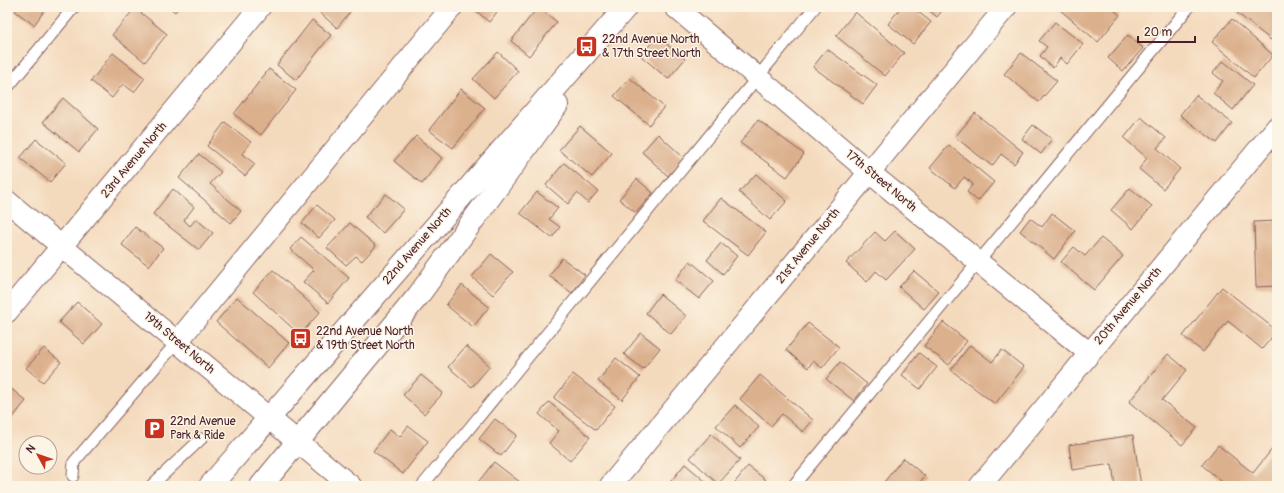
<svg xmlns="http://www.w3.org/2000/svg" width="1284" height="493" font-family="Pangolin,sans-serif">
	<style>
		.building { fill: #dbb08d }
		.lines { fill: none; stroke-linecap: round; stroke-linejoin: round }
		.lane-casing { stroke: #86605e; stroke-width: 13 }
		.street-casing { stroke: #86605e; stroke-width: 23 }
		.secondary-casing { stroke: #86605e; stroke-width: 24 }
		.lane { stroke: #fff; stroke-width: 11 }
		.street { stroke: #fff; stroke-width: 21 }
		.secondary { stroke: #fff; stroke-width: 22 }
		.labels { text-anchor: middle; dominant-baseline: central; stroke-width: 3; stroke-linejoin: round; paint-order: stroke }
		.poi-label { font-size: 12px; fill: #4a1f2b; stroke: #fcf5e5; text-anchor: start }
		.street-label { font-size: 12px; fill: #4a1f2b; stroke: #fcf5e5 }
	</style>
	<rect width="100%" height="100%" fill="#fcf5e5"/>
	<filter id="ink" filterUnits="userSpaceOnUse"><feTurbulence type="fractalNoise" baseFrequency=".025" numOctaves="2"/><feDisplacementMap in="SourceGraphic" scale="8" xChannelSelector="R" yChannelSelector="G"/><feConvolveMatrix kernelMatrix="1 2 1 2 8 2 1 2 1" color-interpolation-filters="sRGB"/></filter>
	<filter id="wash" filterUnits="userSpaceOnUse"><feTurbulence type="fractalNoise" baseFrequency=".012" numOctaves="4" result="noise"/><feDisplacementMap in="SourceGraphic" scale="16" xChannelSelector="R" yChannelSelector="G"/><feGaussianBlur stdDeviation="0.9" result="paint"/><feColorMatrix in="noise" values="0 0 0 0 0 0 0 0 0 0 0 0 0 0 0 0 0 1.4 0 .05"/><feComposite in="paint" operator="in"/></filter>
	<g filter="url(#wash)">
		<rect width="100%" height="100%" fill="#f4dabd"/>
		<g id="blocks">
			<!-- building -->
			<g class="building">
				<polygon points="18,7 47,7 34,25 15,11"/>
				<polygon points="169,7 180,7 175,12"/>
				<polygon points="322,7 354,7 337,28 318,11"/>
				<polygon points="474,7 501,7 489,22 473,8"/>
				<polygon points="538,7 557,22 529,56 511,41"/>
				<polygon points="901,7 912,7 931,22 913,44 888,24"/>
				<polygon points="925,7 945,7 937,17"/>
				<polygon points="1060,7 1110,7 1120,15 1098,42 1059,9"/>
				<polygon points="1242,7 1267,7 1277,14 1277,31 1271,40 1237,13"/>
				<polygon points="135,8 167,34 145,62 112,35"/>
				<polygon points="855,12 904,53 885,76 836,36"/>
				<polygon points="1232,19 1273,55 1254,78 1212,42"/>
				<polygon points="312,20 331,35 296,80 277,65"/>
				<polygon points="1055,22 1083,44 1067,64 1060,58 1053,68 1040,56 1047,47 1039,41"/>
				<polygon points="1128,35 1143,48 1123,71 1108,58"/>
				<polygon points="657,36 685,59 668,79 641,56"/>
				<polygon points="827,49 877,85 863,104 813,67"/>
				<polygon points="498,52 518,71 494,98 473,79"/>
				<polygon points="113,53 145,78 134,92 123,84 112,98 91,81"/>
				<polygon points="1021,53 1057,81 1039,102 1004,74"/>
				<polygon points="1223,61 1253,85 1233,110 1213,93 1223,81 1213,73"/>
				<polygon points="269,69 296,90 261,135 234,114"/>
				<polygon points="630,78 664,107 649,125 614,96"/>
				<polygon points="461,89 485,108 453,148 429,130"/>
				<polygon points="1196,95 1232,123 1217,143 1180,115"/>
				<polygon points="63,98 98,129 79,152 43,122"/>
				<polygon points="975,113 1023,152 1014,164 1001,154 992,166 955,137"/>
				<polygon points="1141,117 1166,138 1157,148 1180,169 1163,189 1139,169 1147,158 1124,138"/>
				<polygon points="758,120 804,154 787,177 740,143"/>
				<polygon points="225,122 251,142 242,154 255,164 245,176 207,146"/>
				<polygon points="1033,125 1052,139 1041,154 1022,139"/>
				<polygon points="580,126 612,153 592,177 559,150"/>
				<polygon points="658,134 684,158 668,176 642,152"/>
				<polygon points="416,136 442,158 422,184 394,161"/>
				<polygon points="36,139 66,163 50,182 20,158"/>
				<polygon points="949,145 994,182 978,201 967,192 973,184 964,177 955,188 930,168"/>
				<polygon points="199,154 221,172 210,184 241,211 231,223 179,178"/>
				<polygon points="564,163 598,191 588,203 577,193 568,204 546,185"/>
				<polygon points="756,174 787,201 770,220 739,192"/>
				<polygon points="637,179 653,193 636,213 619,199"/>
				<polygon points="1130,188 1152,206 1133,229 1111,210"/>
				<polygon points="173,189 194,207 184,220 190,226 196,219 213,233 199,250 153,214"/>
				<polygon points="537,192 558,208 549,219 560,227 552,238 520,213"/>
				<polygon points="386,194 404,209 383,233 365,217"/>
				<polygon points="721,198 766,232 748,255 703,221"/>
				<polygon points="317,205 335,220 319,238 302,223"/>
				<polygon points="1052,213 1075,231 1054,259 1020,231 1030,218 1042,227"/>
				<polygon points="1276,221 1277,286 1256,287 1254,222"/>
				<polygon points="350,223 376,246 362,261 356,256 346,265 327,248"/>
				<polygon points="135,227 163,248 149,266 122,245"/>
				<polygon points="895,231 915,249 886,280 876,271 867,282 846,263 875,232 885,241"/>
				<polygon points="301,237 349,278 328,303 303,282 314,270 290,249"/>
				<polygon points="1101,238 1123,256 1094,290 1061,262 1074,247 1085,256"/>
				<polygon points="721,243 737,256 723,274 707,260"/>
				<polygon points="491,254 513,272 493,295 472,277"/>
				<polygon points="562,258 585,275 572,293 549,276"/>
				<polygon points="690,261 714,281 699,299 675,280"/>
				<polygon points="273,270 320,312 300,335 253,292"/>
				<polygon points="914,271 939,292 924,309 899,287"/>
				<polygon points="462,285 489,307 473,327 446,305"/>
				<polygon points="1222,287 1277,331 1262,349 1228,321 1203,352 1183,336"/>
				<polygon points="660,294 686,316 671,334 646,313"/>
				<polygon points="237,297 289,343 268,368 216,322"/>
				<polygon points="77,302 102,324 84,344 59,322"/>
				<polygon points="943,322 967,341 949,365 924,346"/>
				<polygon points="808,323 839,347 822,368 813,361 808,368 786,350"/>
				<polygon points="641,333 660,348 643,369 624,354"/>
				<polygon points="970,345 992,362 1002,350 1024,367 995,404 951,370"/>
				<polygon points="466,346 490,366 472,387 448,367"/>
				<polygon points="44,348 61,362 43,382 26,368"/>
				<polygon points="919,353 937,367 920,389 902,375"/>
				<polygon points="1168,354 1187,370 1162,400 1197,428 1182,445 1129,402"/>
				<polygon points="616,358 640,377 622,400 598,381"/>
				<polygon points="840,362 867,384 854,401 826,379"/>
				<polygon points="573,374 615,406 596,430 554,398"/>
				<polygon points="421,375 443,393 424,414 403,395"/>
				<polygon points="760,375 813,420 803,432 782,414 771,426 740,399"/>
				<polygon points="8,386 26,401 9,422 7,421"/>
				<polygon points="549,402 590,437 570,461 549,443 559,431 539,414"/>
				<polygon points="735,405 759,427 740,448 716,426"/>
				<polygon points="495,419 517,435 501,456 479,439"/>
				<polygon points="408,426 428,441 403,474 373,451 390,429 400,437"/>
				<polygon points="711,434 740,460 718,484 690,458"/>
				<polygon points="1133,435 1141,486 1115,486 1112,464 1072,470 1069,445"/>
				<polygon points="1277,443 1277,482 1274,486 1227,486 1202,465 1218,445 1253,473"/>
				<polygon points="903,458 925,476 917,486 881,486"/>
				<polygon points="494,462 525,486 475,486"/>
				<polygon points="685,464 711,486 667,486"/>
				<polygon points="748,466 766,480 762,486 732,486"/>
			</g>
		</g>
	</g>
	<g filter="url(#ink)">
		<use href="#blocks" fill-opacity="0" stroke="#86605e" stroke-width="1"/>
		<g class="lines">
			<defs>
				<g id="lane">
					<polyline points="7,88 74,7"/>
					<polyline points="73,476 74,462 177,342"/>
					<polyline points="151,486 201,439"/>
					<polyline points="422,486 815,7"/>
					<polyline points="793,486 1189,7"/>
				</g>
				<g id="street">
					<polyline points="675,7 869,172 1089,353"/>
					<polyline points="7,201 351,486"/>
					<polyline points="7,312 260,7"/>
					<polyline points="177,342 452,7"/>
					<polyline points="610,486 1006,7"/>
					<polyline points="980,486 1277,127"/>
				</g>
				<g id="secondary">
					<polyline points="210,486 626,7"/>
					<polyline points="261,486 418,296 557,105"/>
				</g>
			</defs>
			<!-- lane casing -->
			<use href="#lane" class="lane-casing"/>
			<!-- street casing -->
			<use href="#street" class="street-casing"/>
			<!-- secondary casing -->
			<use href="#secondary" class="secondary-casing"/>
			<!-- lane -->
			<use href="#lane" class="lane"/>
			<!-- street -->
			<use href="#street" class="street"/>
			<!-- secondary -->
			<use href="#secondary" class="secondary"/>
		</g>
	</g>
	<!-- icons -->
	<defs>
		<symbol id="bus-square" viewBox="-11 -11 22 22"><rect x="-9" y="-9" width="18" height="18" rx="4" fill="#c8321e" stroke="#fcf5e5"/><path d="M-5-6H5V4H4V6H2V4H-2V6H-4V4H-5ZM-3.5-4V0h7V-4ZM-3.5 1.2v1.5H-2V1.2ZM2 1.2v1.5H3.5V1.2Z" fill="#fff"/></symbol>
		<symbol id="parking-square" viewBox="-11 -11 22 22"><rect x="-9" y="-9" width="18" height="18" rx="4" fill="#c8321e" stroke="#fcf5e5"/><path d="M-3.5-5.5H1a3.5 3.5 0 0 1 0 7H-1V5.5H-3.5ZM-1-3.4V-.6H.8a1.4 1.4 0 0 0 0-2.8Z" fill="#fff"/></symbol>
	</defs>
	<g fill-rule="evenodd">
		<use href="#bus-square" x="574" y="34" width="25" height="25"/>
		<use href="#bus-square" x="288" y="326" width="25" height="25"/>
		<use href="#parking-square" x="142" y="416" width="25" height="25"/>
	</g>
	<g class="labels">
		<!-- poi labels -->
		<g class="poi-label">
			<text x="602" y="39">22nd Avenue North<tspan x="602" dy="14">&amp; 17th Street North</tspan></text>
			<text x="316" y="331">22nd Avenue North<tspan x="316" dy="14">&amp; 19th Street North</tspan></text>
			<text x="170" y="421">22nd Avenue<tspan x="170" dy="14">Park &amp; Ride</tspan></text>
		</g>
		<!-- street labels -->
		<g class="street-label">
			<text transform="translate(134 160) rotate(-50)">23rd Avenue North</text>
			<text transform="translate(881 181) rotate(40)">17th Street North</text>
			<text transform="translate(417 246) rotate(-49)">22nd Avenue North</text>
			<text transform="translate(808 246) rotate(-51)">21st Avenue North</text>
			<text transform="translate(1128 306) rotate(-50)">20th Avenue North</text>
			<text transform="translate(179 343) rotate(40)">19th Street North</text>
		</g>
	</g>
	<!-- margin -->
	<rect width="1284" height="493" fill="none" stroke="#fcf5e5" stroke-width="24"/>
	<!-- north arrow -->
	<g transform="translate(38 455) rotate(310)"><circle r="19" fill="#fcf5e5" stroke="#b59f9b"/>
	<path d="M0-3L7 15L0 10L-7 15Z" fill="#c8321e"/>
	<text y="-6" font-size="11" font-weight="bold" text-anchor="middle" fill="#4a1f2b">N</text>
	</g>
	<!-- scale -->
	<path d="M1138 36v6h57v-6" fill="none" stroke="#4a1f2b" stroke-width="2"/>
	<text x="1144" y="36" font-size="12" fill="#4a1f2b" stroke="#fcf5e5" stroke-width="3" paint-order="stroke">20 m</text>
</svg>
